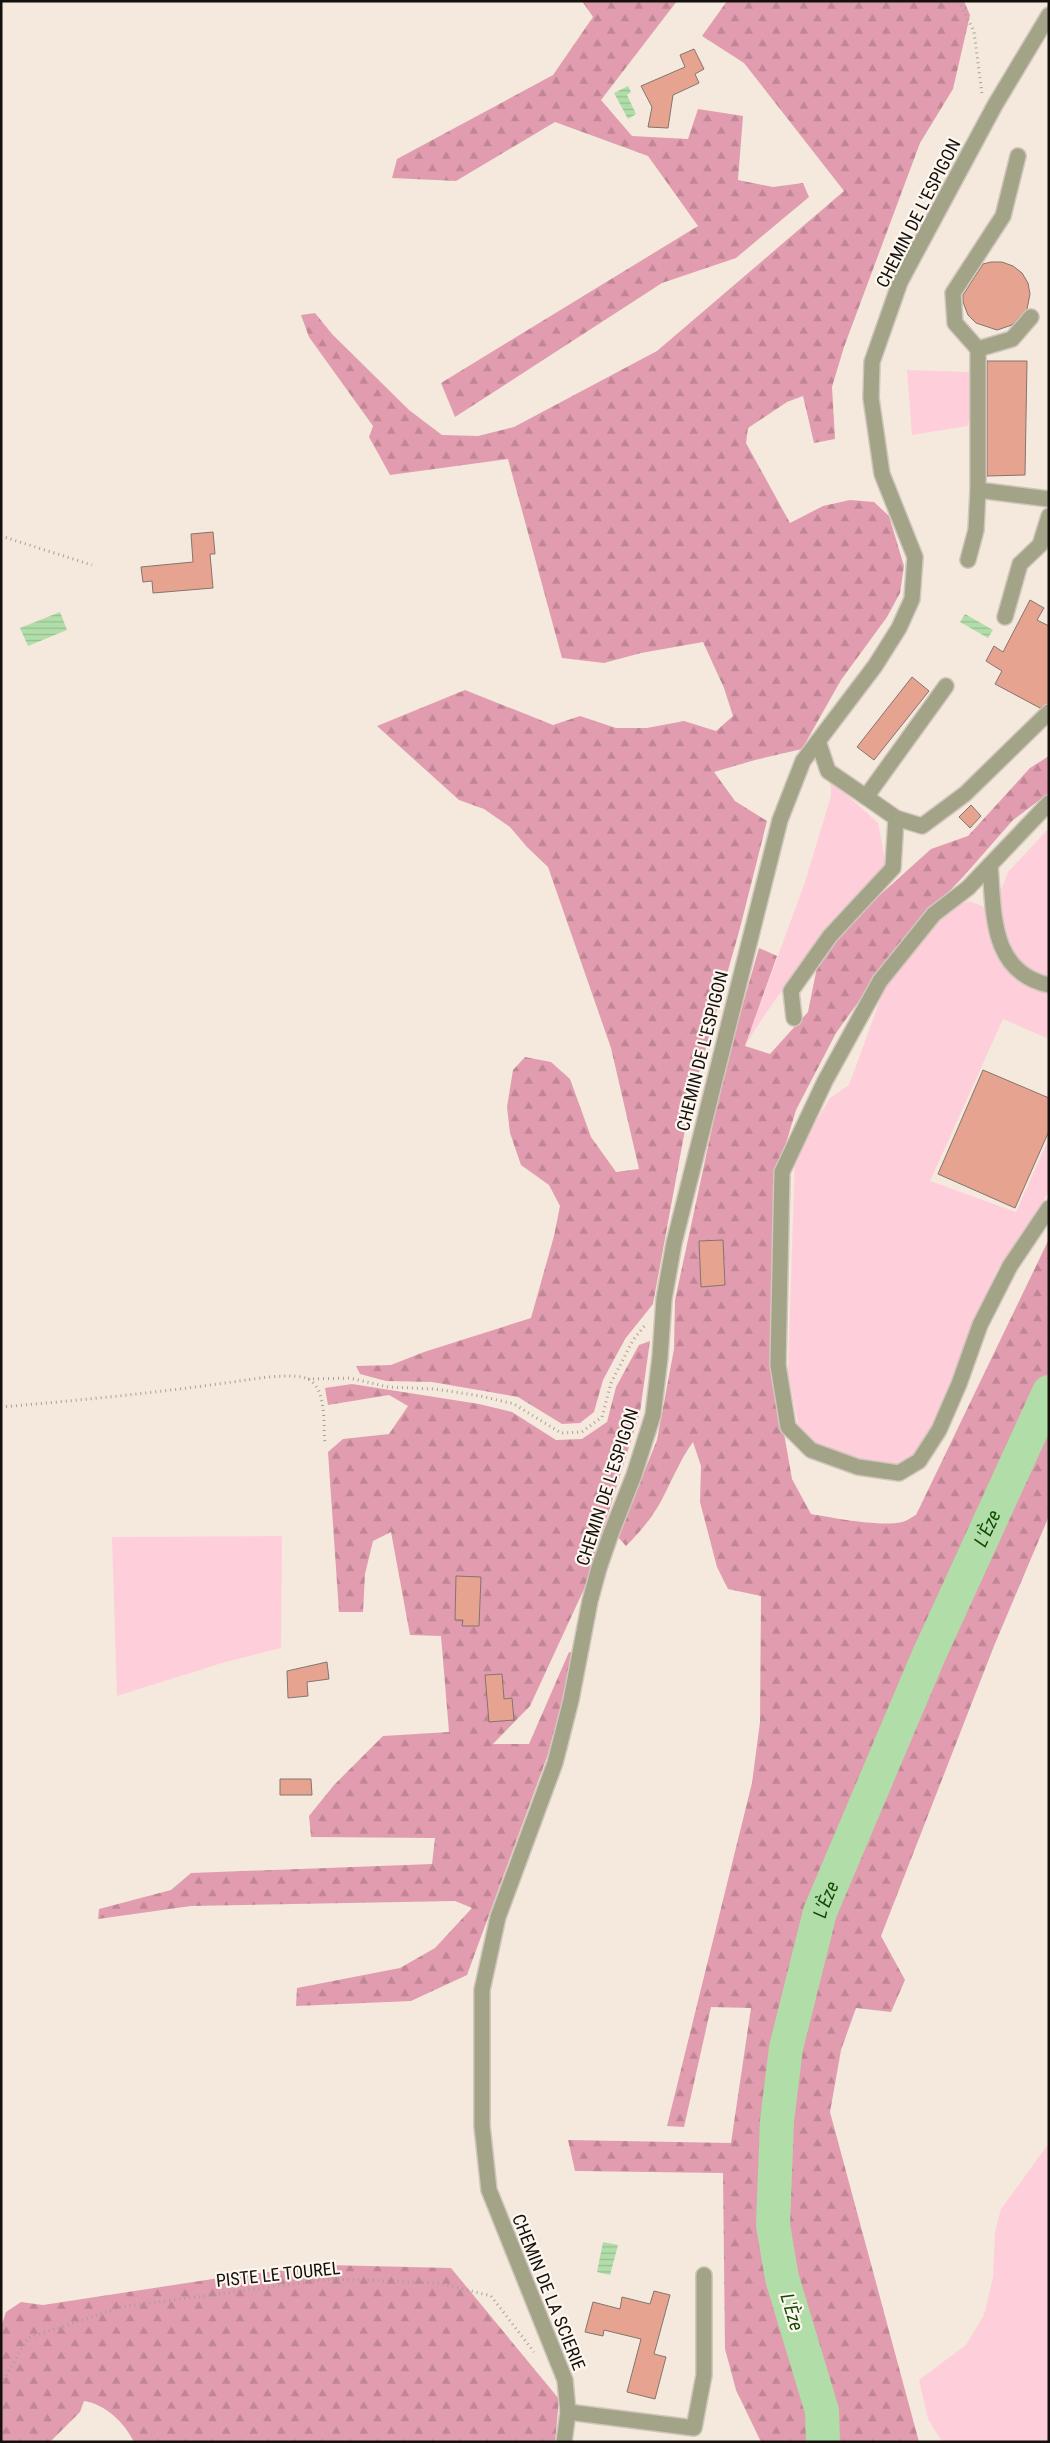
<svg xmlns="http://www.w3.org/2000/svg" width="1050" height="2443" font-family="'Roboto Condensed',sans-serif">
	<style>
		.green { fill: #fecfda }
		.forest { fill: url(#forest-firs) }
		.water { fill: url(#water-rules) }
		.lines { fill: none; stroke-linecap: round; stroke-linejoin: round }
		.river { stroke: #b1dda9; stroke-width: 34 }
		.building { fill: #e6a490; stroke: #847470 }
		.minor-casing { stroke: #d0c6bb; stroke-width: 18 }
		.path { stroke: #a89f96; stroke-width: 3; stroke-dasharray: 1 4; stroke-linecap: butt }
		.minor { stroke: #a3a388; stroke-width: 15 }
		.labels { text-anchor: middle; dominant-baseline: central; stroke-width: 4.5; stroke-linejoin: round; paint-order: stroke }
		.street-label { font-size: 18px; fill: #14100c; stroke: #fef7ef }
		.water-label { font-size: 19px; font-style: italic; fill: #114b03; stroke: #fef7ef }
	</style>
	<defs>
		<pattern id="forest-firs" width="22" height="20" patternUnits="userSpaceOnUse" patternTransform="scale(1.25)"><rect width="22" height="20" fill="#e19daf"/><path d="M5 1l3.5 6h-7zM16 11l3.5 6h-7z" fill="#c08695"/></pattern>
		<pattern id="water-rules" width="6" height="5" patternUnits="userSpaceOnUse" patternTransform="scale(1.25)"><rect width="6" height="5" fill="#b1dda9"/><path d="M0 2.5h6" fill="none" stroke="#97bd90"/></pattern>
	</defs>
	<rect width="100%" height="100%" fill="#f4e9dc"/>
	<!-- green -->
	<g class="green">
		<polygon points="907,370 969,372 970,419 967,426 912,435"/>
		<path d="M828,778L878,823L886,865C837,923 784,980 745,1046L805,882L831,796V786Z"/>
		<polygon points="1049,828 1049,979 1027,973 1009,948 999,913 1000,892 1008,872"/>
		<path d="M969,901L987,908C988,941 1007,994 1049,990V1039L1003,1019L930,1181L1016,1212L1049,1138V1191L1040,1207L997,1270L932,1433L914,1457L892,1468L867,1465L817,1445L798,1424L788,1372L795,1156L830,1098L849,1085L882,995L905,956L947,911Z"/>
		<polygon points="282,1536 281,1648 222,1663 117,1696 112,1537"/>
		<polygon points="1049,2143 1049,2442 942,2442 928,2419 919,2380 966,2345 984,2315 993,2277 995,2232 1001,2209"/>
	</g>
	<!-- forest -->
	<g class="forest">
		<polygon points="582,1 677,1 601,100 632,136 688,139 698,109 743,116 738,180 773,187 803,183 809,197 736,258 662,283 455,417 441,383 698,226 648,156 555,122 456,181 392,178 397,159 553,75 593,17"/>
		<polygon points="727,1 964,1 970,15 953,89 920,143 844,347 832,387 835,439 814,443 803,396 787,402 748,428 746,443 790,523 823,506 850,500 874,502 889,516 904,566 900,593 887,617 841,680 802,749 755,760 714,772 735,801 767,821 740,928 689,1108 653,1304 625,1339 603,1380 594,1412 580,1423 562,1424 518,1397 432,1382 386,1381 360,1374 356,1366 391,1365 424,1352 531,1318 554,1236 560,1206 549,1185 521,1165 510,1133 507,1107 513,1070 525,1057 551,1062 570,1079 591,1137 616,1172 639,1169 611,1048 548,867 527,847 510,827 484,809 459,800 377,726 465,690 553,725 580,716 616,728 647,728 684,721 716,731 733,716 724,688 703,642 641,653 604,663 562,658 508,459 390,475 369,437 373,426 309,337 301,315 315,313 332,334 409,410 442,435 478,436 514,427 657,351 844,191 744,63 702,36"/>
		<path d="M1049,756V793L1013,820L963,877L905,937L836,1033L796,1110L778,1170L772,1365L792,1479L811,1514C834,1518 881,1527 902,1522C907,1521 912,1517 916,1515L1049,1239V1516L994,1646L881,1936L905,1980L891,2012L856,2008L841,2050L830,2112L919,2442H761L736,2390L725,2349L723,2173L575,2171L568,2140L731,2143L751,2008L711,2007L684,2127L667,2126L752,1783L760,1722L761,1596L728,1589L717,1567L700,1502L701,1466L693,1442C679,1461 671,1483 660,1503C651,1519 639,1533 626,1546L618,1537L657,1440L674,1349L675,1300L726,1063L759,948L777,956L745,1046L770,1054L808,1012L818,962L850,922L931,849L968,836L1030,768Z"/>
		<polygon points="650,1341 640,1412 585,1587 530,1706 493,1744 529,1744 569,1652 576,1653 547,1757 467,1975 411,2001 296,2006 297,1988 400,1968 435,1948 472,1908 455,1901 191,1906 98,1919 99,1909 171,1890 191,1873 432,1864 435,1838 311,1837 309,1816 334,1785 383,1736 449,1732 441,1636 410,1635 391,1532 373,1541 365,1574 363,1612 339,1612 328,1452 343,1439 389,1434 408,1406 389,1395 328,1405 325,1388 352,1384 479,1404 512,1412 556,1440 582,1439 607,1422 616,1387 639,1345"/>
		<path d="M326,2265L451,2268L559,2399L555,2442H134C125,2423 105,2404 84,2401L80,2412L50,2442H1V2327L6,2312L21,2302L43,2305L226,2277Z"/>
	</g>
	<!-- water -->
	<g class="water">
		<polygon points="628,86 631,92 627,95 636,114 628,119 614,93"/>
		<polygon points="60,612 67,630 28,646 20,628"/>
		<polygon points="965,614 993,630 988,638 960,622"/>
		<polygon points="603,2242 618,2245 610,2275 597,2272"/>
	</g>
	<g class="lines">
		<!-- river -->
		<path class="river" id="s1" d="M823,2442L822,2411L782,2278L773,2225L777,2121L786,2048L820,1912L928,1657L1049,1392"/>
	</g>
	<!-- building -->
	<g class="building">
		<polygon points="694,49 704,69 695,74 699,83 673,95 668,128 648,127 652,107 641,86 685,67 680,55"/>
		<polygon points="991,262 1002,262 1013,266 1022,273 1028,283 1030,294 1027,309 1012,325 997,330 976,323 968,315 963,302 963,295 983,264"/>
		<polygon points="987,361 1027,361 1025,475 987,476"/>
		<polygon points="213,532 215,554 210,554 213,588 153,593 152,581 143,582 141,567 193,562 191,534"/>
		<polygon points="1030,600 1044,608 1037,620 1049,626 1049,703 1040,708 995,684 1002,671 986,661 994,646 1003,652"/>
		<polygon points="912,677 929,691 874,760 857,747"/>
		<polygon points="971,805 981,816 970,828 959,817"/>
		<polygon points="983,1070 1049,1098 1049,1131 1015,1208 938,1174"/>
		<polygon points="723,1240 725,1285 701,1287 699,1241"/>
		<polygon points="456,1576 481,1577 479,1626 462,1626 463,1620 455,1620"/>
		<polygon points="327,1662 329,1679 307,1682 308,1696 288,1698 287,1671"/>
		<polygon points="502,1674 504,1699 512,1698 514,1720 489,1722 485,1675"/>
		<polygon points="280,1779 311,1779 312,1795 280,1795"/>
		<polygon points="654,2291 670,2295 654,2354 666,2357 655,2399 627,2392 641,2339 604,2330 603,2336 585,2332 593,2302 620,2309 622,2297 650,2304"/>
	</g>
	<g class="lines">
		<defs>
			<g id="minor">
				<polyline points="1031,317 1012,339 978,349 978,490 1049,499"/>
				<polyline points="978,349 955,323 953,293 1003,216 1018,156"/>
				<polyline points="968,560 976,530 978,490"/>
				<polyline points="1005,617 1020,564 1040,545 1049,516"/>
				<polyline points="818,741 828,771 866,797 946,686"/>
				<polyline points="1049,803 968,888 934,914 880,981 825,1081 782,1172 778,1365 788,1427 811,1450 858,1467 899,1473 919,1461 939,1430 959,1384 980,1325 1010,1266 1049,1208"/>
				<polyline points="896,818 922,826 965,794 1049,712"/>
				<path d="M990,865C994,913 990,972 1049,985"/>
				<polyline points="794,1018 791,991 830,936 893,868 896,818 866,797"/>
				<polyline points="568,2412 694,2428 704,2375 704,2275"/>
				<polyline points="564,2442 568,2412 565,2380 489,2190 482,2126 482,1990 498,1917 555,1763 571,1700 590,1601 599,1568 610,1536 634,1475 653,1415 660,1357 664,1299 674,1243 780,820 803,761 875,666 899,628 912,599 915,557 882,474 871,398 872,362 900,282 995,105 1049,15"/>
			</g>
		</defs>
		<!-- minor casing -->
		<use href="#minor" class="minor-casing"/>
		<!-- path -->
		<g class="path">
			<polyline points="959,1 974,32 982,94"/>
			<polyline points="1,536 92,565"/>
			<polyline points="308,1379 350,1378 388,1387 435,1389 481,1396 514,1404 561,1433 582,1432 602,1417 611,1383 633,1340 646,1324"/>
			<path d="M1,1407C83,1400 165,1392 246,1380C261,1378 297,1372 310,1380C327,1392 323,1425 325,1444"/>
			<polyline points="1,2384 28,2338 121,2307 331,2279 439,2283 491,2296 534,2352"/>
		</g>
		<!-- minor -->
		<use href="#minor" class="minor"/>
	</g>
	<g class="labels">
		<!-- street labels -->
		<g class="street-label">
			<text transform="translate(918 213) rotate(-63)">CHEMIN DE L'ESPIGON</text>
			<text transform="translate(702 1051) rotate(-76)">CHEMIN DE L'ESPIGON</text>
			<text transform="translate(607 1487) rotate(-72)">CHEMIN DE L'ESPIGON</text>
			<text transform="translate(278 2274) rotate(-6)">PISTE LE TOUREL</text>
			<text transform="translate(549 2292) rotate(68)">CHEMIN DE LA SCIERIE</text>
		</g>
		<!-- water labels -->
		<g class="water-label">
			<text stroke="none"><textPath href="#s1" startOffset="960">L'Èze</textPath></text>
			<text stroke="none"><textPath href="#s1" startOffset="555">L'Èze</textPath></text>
			<text transform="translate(792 2312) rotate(73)">L'Èze</text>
		</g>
	</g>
	<!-- border -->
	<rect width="1050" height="2443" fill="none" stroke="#14100c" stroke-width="5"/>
</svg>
